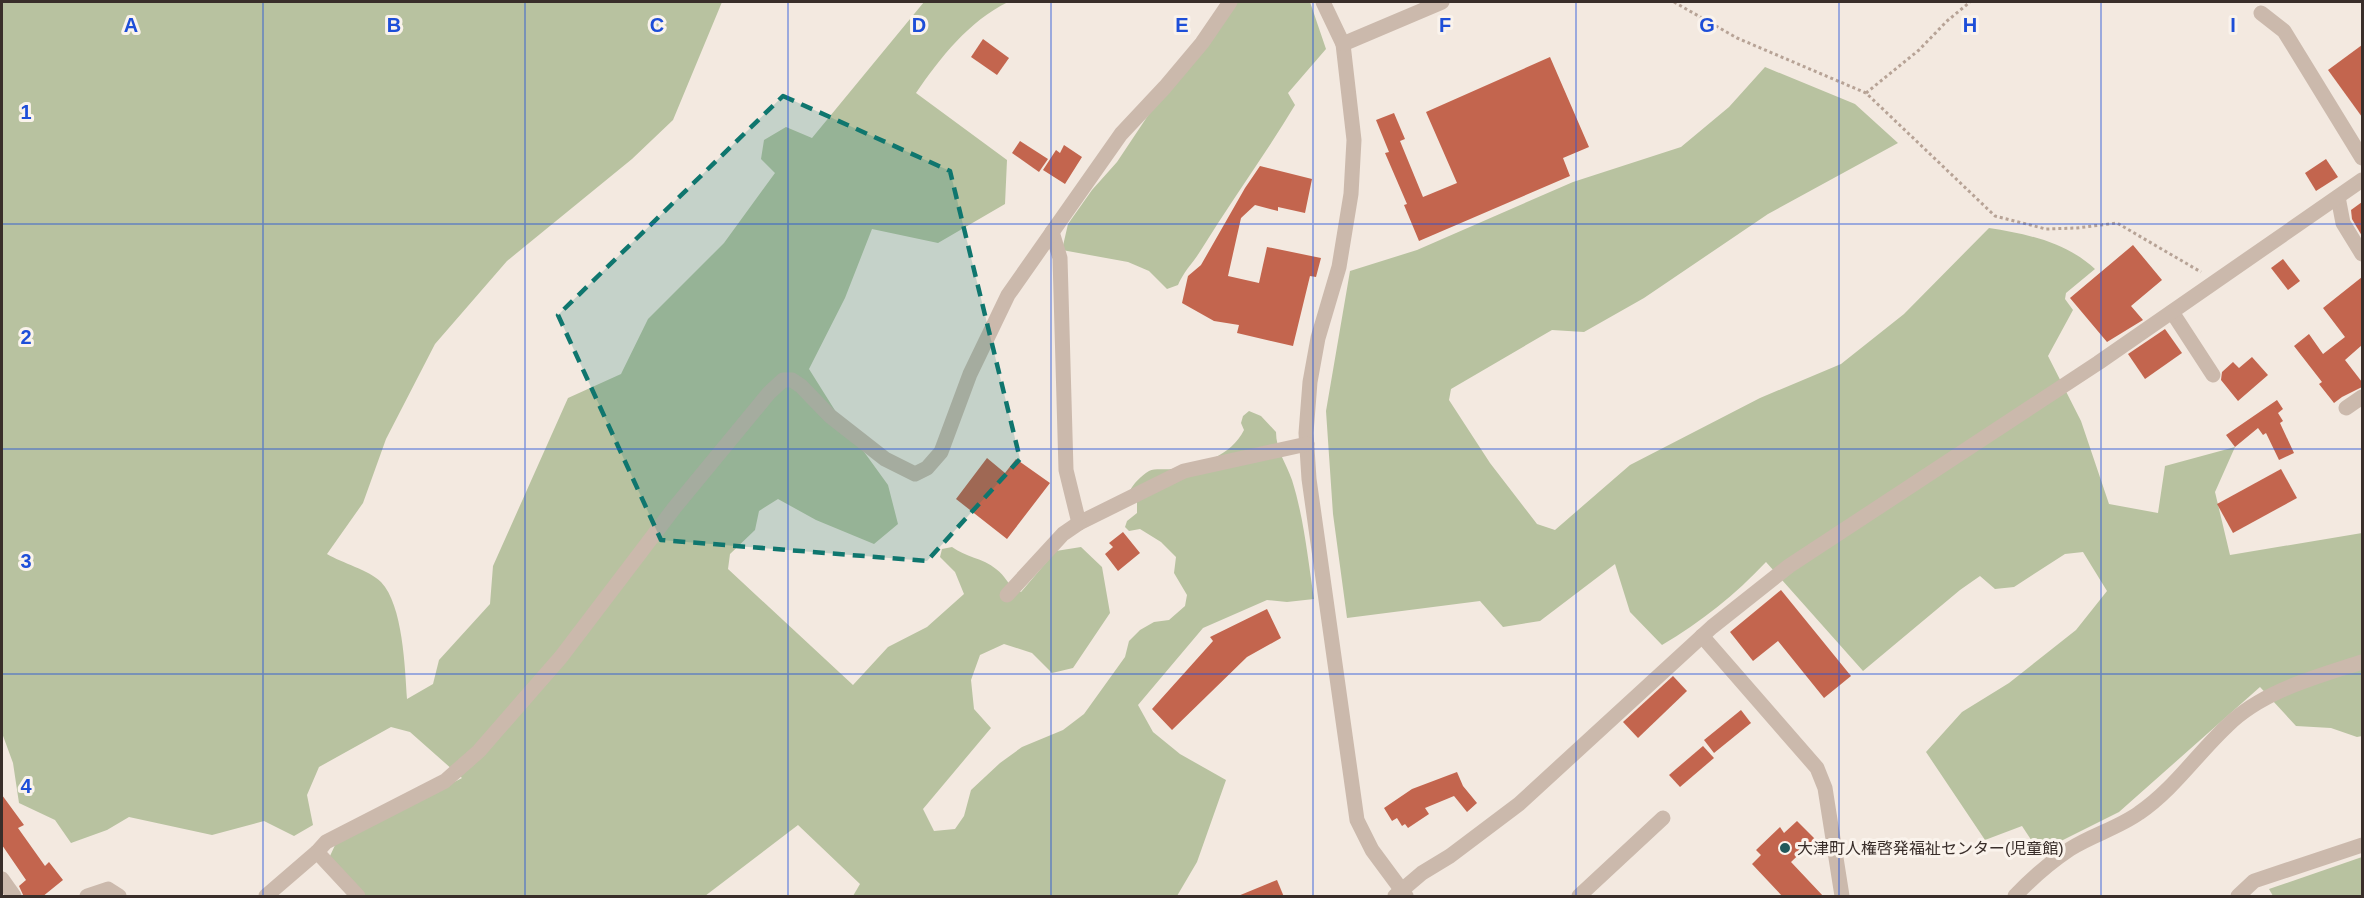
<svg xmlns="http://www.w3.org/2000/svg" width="2364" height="898" font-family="Arial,'Noto Sans JP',sans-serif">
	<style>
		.green { fill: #b8c2a0 }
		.building { fill: #c3654e }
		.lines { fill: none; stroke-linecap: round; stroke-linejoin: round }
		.path { stroke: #b7a396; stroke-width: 3; stroke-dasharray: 3 3; stroke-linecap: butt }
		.minor { stroke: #cbb9ac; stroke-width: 15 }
		.marked { fill: #0f766e; fill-opacity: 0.2; stroke: #0f766e; stroke-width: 4.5; stroke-dasharray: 12 8; stroke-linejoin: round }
		.grid { fill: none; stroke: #1d4ed8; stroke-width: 1.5; stroke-opacity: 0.55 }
		.poi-dot { fill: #21585a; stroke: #faf3ec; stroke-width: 2 }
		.labels { text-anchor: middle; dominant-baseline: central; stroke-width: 6; stroke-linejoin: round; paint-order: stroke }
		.poi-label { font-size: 16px; fill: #392e2a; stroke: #faf3ec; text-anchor: start }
		.grid-label { font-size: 20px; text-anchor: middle; font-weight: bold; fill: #1d4ed8; stroke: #faf3ec; stroke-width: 6; stroke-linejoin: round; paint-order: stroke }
	</style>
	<rect width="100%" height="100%" fill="#f3e9e0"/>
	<!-- green -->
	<g class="green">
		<path d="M2,2H722L673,120L632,159L507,261L435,344L386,439L363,503L327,554C342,563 369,570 381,582C403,605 405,668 407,699L433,684L439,660L490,604L493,566L568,398L621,374L648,319L724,243L775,173L761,159L764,140L786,127L812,138L924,2H1008C969,21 940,58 916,93L1007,160L1005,204L938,243L872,229L845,298L809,369L841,420L888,485L898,524L874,544L816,520L778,499L759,511L755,530L730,554L728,569L853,685L888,647L927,627L964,594L955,572L940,557L942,549L952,547C965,557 983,558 996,569C1007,577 1006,585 1021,592L1056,551L1081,547L1102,567L1110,613L1073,668L1052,673L1032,653L1004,644L980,655L971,680L974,709L991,728L923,809L934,831L955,829L964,816L971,790L1000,763L1022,747L1063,730L1084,714L1125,657L1129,641L1140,630L1154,622L1169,620L1185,606L1187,595L1174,573L1176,557L1161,542L1140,529L1129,531L1125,527L1127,521L1137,513V502L1130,491C1132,485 1142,475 1149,471C1155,468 1165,470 1172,469C1200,466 1231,456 1244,430L1241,423L1243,416L1249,411L1261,416L1276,432C1276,450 1286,463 1292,480C1304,518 1308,560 1314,599L1287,602L1267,600L1203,628L1138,705L1153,732L1180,754L1226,780L1197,862L1177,896H853L860,884L798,825L705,896H357L330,856L336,843L462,778L410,732L391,727L319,767L307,795L313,825L294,836L264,821L212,835L129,817L107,830L71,843L55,820L19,803L13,763L2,733Z"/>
		<path d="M1236,2H1310L1326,49L1288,93L1295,105C1265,155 1231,201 1201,250C1193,263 1184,271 1178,285L1167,289L1149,271L1128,262L1062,250L1068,224L1092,190L1117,162L1155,105Z"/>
		<path d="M1765,67L1855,104L1898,143L1768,214L1644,298L1584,332L1552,330L1451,389L1449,400L1490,463L1537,524L1555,530L1630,465L1760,398L1841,364L1904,314L1989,228C2027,234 2066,242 2095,269L2066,293L2065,299L2073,310L2048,356L2081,421L2109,504L2158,513L2165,466L2235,447L2215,492L2230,555L2362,533V736L2357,737L2331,728L2296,726L2260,687L2119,812L2039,852L2022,826L1985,840L1926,752L1962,712L2009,683L2076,630L2107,591L2083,552L2065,554L2014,587L1995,589L1980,576L1960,590L1863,671L1766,562C1735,595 1701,622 1662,645L1630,612L1615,564L1540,621L1503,627L1480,601L1347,618L1333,514L1326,411L1350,271L1417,250L1573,182L1681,147L1729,107Z"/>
		<polygon points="2362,857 2362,896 2273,896 2269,889"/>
	</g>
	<!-- building -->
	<g class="building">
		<polygon points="983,39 1009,58 997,75 971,57"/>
		<polygon points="2362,45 2362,117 2328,70"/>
		<polygon points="1550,57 1589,147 1563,158 1570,176 1419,241 1404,205 1407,204 1385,153 1389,152 1376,120 1394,113 1405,139 1400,141 1423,197 1457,183 1426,112"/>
		<polygon points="1020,141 1048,159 1039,172 1012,153"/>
		<polygon points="1064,145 1082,157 1065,184 1043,170 1056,150 1060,153"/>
		<polygon points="2326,159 2338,177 2316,191 2305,173"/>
		<polygon points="1260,166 1312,179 1305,213 1278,207 1278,211 1255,205 1241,218 1228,276 1259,283 1267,247 1321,258 1316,277 1310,276 1293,346 1237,333 1239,325 1214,321 1182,303 1188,276 1201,265 1245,188"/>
		<polygon points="2362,202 2362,236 2352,219 2351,210"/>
		<polygon points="2133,245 2162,280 2131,306 2143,320 2107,342 2070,298"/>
		<polygon points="2283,259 2300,281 2288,290 2271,268"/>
		<polygon points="2362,277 2362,345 2345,360 2362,382 2362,387 2342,397 2334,403 2319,384 2322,382 2294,346 2309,334 2323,354 2345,337 2323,308"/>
		<polygon points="2165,329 2182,353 2145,379 2128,354"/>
		<polygon points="2252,357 2268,375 2238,401 2221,380 2222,372 2233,362 2239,368"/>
		<polygon points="2277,400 2283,409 2278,413 2283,421 2280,423 2294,453 2279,460 2266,433 2263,435 2258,428 2235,447 2226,435"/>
		<polygon points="987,458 1005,473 1016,459 1050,483 1007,539 956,499"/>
		<polygon points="2281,469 2297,498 2233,533 2217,504"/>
		<polygon points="1123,532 1140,553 1118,571 1105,554 1113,547 1109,543"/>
		<polygon points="1781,590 1851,676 1824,698 1778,641 1753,661 1730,632"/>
		<polygon points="1267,609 1281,638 1247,657 1172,730 1152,709 1213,641 1210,637"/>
		<polygon points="1673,676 1687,691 1638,738 1623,722"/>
		<polygon points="1741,710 1751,723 1714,753 1704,740"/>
		<polygon points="1703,746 1714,758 1680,787 1669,775"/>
		<polygon points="1457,772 1463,786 1477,803 1467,812 1454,796 1425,808 1429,814 1408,828 1405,824 1402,826 1397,818 1392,821 1384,808 1412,789"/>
		<polygon points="2,795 24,825 18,828 45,866 49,862 63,880 42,897 24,897 19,886 26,880 2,845"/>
		<polygon points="1797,821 1815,839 1791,862 1824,897 1783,897 1752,864 1761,855 1756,850 1780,827 1784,833"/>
		<polygon points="1277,880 1284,897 1238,897 1238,896"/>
	</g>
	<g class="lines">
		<!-- path -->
		<g class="path">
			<polyline points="1674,2 1737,38 1866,93 1995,216 2046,229 2077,228 2117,223 2201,272"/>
			<polyline points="1866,93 1919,50 1947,21 1970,2"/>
		</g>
		<!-- minor -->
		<g class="minor">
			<polyline points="1323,2 1343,44 1354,140 1351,194 1339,267 1318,338 1310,382 1306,433 1309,479 1357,820 1372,850 1406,896"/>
			<polyline points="2261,13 2284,31 2362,158"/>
			<polyline points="1343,44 1442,2"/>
			<polyline points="2338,197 2343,223 2362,254"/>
			<polyline points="1052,232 1060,258 1066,470 1079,523 1184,471 1307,444"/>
			<polyline points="2172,312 2213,375"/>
			<polyline points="2346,408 2362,397"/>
			<polyline points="1007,595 1063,534 1079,523"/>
			<polyline points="1702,636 1817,768 1825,788 1842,896"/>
			<polyline points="317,852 358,896"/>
			<polyline points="2,879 14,896"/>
			<polyline points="87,896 108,889 119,896"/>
			<polyline points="266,896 317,852 326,842 445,781 479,751 561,657 675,507 769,393 783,380 792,380 801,386 830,416 885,459 915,474 927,468 941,452 970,374 1008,295 1121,134 1165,87 1202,43 1230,2"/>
			<polyline points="1395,896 1422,873 1450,856 1519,804 1712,627 1789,566 2098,363 2362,180"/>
			<polyline points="1579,896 1663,818"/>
			<path d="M2015,896C2032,878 2049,863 2070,849C2092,835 2118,828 2139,813C2173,790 2197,754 2227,726C2262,691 2316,677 2362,662"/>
			<polyline points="2238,896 2254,881 2362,845"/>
		</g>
	</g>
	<!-- marked area -->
	<path class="marked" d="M783,96L950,171L1020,459L927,561L661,540L558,315Z"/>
	<!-- grid -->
	<path class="grid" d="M263,2V896M525,2V896M788,2V896M1051,2V896M1313,2V896M1576,2V896M1839,2V896M2101,2V896M2,224H2362M2,449H2362M2,674H2362"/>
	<!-- markers -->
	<circle class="poi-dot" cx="1785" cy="848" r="6"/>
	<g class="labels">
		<!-- poi labels -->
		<g class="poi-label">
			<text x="1797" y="848">大津町人権啓発福祉センター(児童館)</text>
		</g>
	</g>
	<g class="grid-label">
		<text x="131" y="32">A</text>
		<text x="394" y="32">B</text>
		<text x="657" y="32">C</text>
		<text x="919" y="32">D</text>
		<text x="1182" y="32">E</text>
		<text x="1445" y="32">F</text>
		<text x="1707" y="32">G</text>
		<text x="1970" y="32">H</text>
		<text x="2233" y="32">I</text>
		<text x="26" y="119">1</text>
		<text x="26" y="344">2</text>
		<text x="26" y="568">3</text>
		<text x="26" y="793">4</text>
	</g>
	<!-- border -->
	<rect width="2364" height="898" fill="none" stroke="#392e2a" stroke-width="6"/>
</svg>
